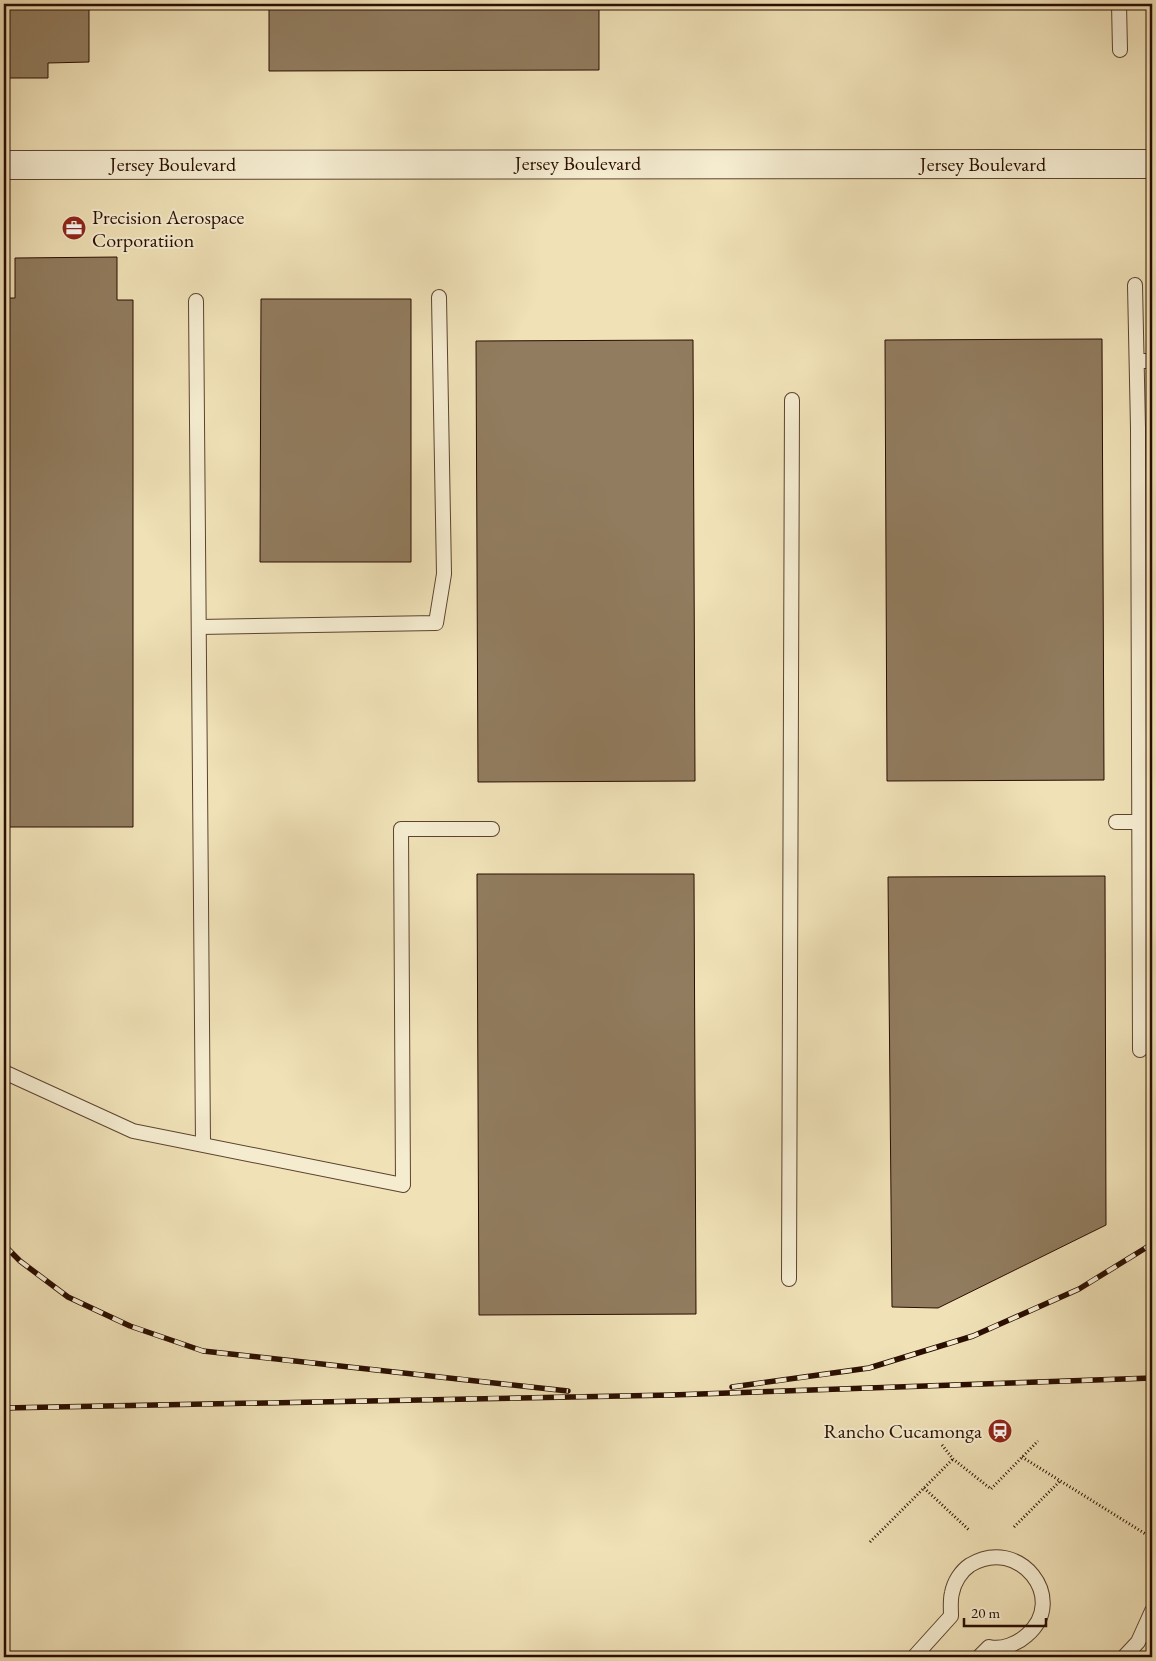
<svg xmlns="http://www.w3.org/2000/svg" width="1156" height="1661" font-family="'EB Garamond',serif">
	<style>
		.building { fill: #917c5f; stroke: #2a0e00 }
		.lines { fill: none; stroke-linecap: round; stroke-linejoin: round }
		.lane-casing { stroke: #5c432e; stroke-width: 16 }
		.street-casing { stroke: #5c432e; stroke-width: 30 }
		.path { stroke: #2a0e00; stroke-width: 3; stroke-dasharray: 1 2.5; stroke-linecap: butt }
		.lane { stroke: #f5ecd0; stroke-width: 14 }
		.street { stroke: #f5ecd0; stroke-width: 28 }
		.rail-casing { stroke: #2a0e00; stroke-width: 5.5 }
		.rail { stroke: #f5ecd0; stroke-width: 4; stroke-dasharray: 11; stroke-linecap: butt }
		.labels { text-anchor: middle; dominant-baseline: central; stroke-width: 4; stroke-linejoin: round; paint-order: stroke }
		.street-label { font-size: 20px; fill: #2a0e00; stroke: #f5ecd0 }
		.poi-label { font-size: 20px; fill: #2a0e00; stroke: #f5ecd0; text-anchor: start }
	</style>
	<rect width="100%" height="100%" fill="#f0e1b7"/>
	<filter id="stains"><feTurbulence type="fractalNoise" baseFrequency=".004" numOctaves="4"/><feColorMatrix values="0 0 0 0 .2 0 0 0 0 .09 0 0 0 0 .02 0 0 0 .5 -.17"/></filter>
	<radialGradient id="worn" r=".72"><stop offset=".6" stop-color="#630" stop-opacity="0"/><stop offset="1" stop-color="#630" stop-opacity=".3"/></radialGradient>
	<!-- building -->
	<g class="building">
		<polygon points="4,4 89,4 89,62 48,63 48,78 4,78"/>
		<polygon points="269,4 599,4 599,70 269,71"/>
		<polygon points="117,257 117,300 133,300 133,827 4,827 4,298 15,298 15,258"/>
		<polygon points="261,299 411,299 411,562 260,562"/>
		<polygon points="1102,339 1104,780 887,781 885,340"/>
		<polygon points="693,340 695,781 478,782 476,341"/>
		<polygon points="477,874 694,874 696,1314 479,1315"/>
		<polygon points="1105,876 1106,1225 938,1308 892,1307 888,877"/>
	</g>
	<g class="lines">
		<defs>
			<g id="lane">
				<polyline points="1119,4 1120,50"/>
				<polyline points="1135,285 1138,428 1140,1050"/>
				<polyline points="196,301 203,1144"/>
				<polyline points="1137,361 1152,361"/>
				<polyline points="199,627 436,623 444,574 439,297"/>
				<polyline points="1116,822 1139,822"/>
				<polyline points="4,1072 133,1131 403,1185 401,829 492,829"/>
				<polyline points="789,1279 792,400"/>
				<path d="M914,1657L951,1616C951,1609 950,1600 952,1593C954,1582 961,1571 970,1565C1019,1535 1069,1599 1027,1635C1017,1644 1002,1650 989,1647L979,1657"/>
				<polyline points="1124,1657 1138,1642 1152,1611"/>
			</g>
			<polyline id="street" points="4,165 1152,164"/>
		</defs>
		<!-- lane casing -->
		<use href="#lane" class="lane-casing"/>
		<!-- street casing -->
		<use href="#street" class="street-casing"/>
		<!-- path -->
		<g class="path">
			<polyline points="942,1445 953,1459 991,1489 1038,1441"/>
			<polyline points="1022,1457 1152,1538"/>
			<polyline points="924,1488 969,1530"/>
			<polyline points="1014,1527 1060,1481"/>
			<polyline points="870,1542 953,1459"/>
		</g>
		<!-- lane -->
		<use href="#lane" class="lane"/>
		<!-- street -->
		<use href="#street" class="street"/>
		<defs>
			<g id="rail">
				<polyline points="4,1245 20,1261 68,1297 130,1326 203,1351 568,1391"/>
				<polyline points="732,1387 869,1368 973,1336 1079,1289 1152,1244"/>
				<polyline points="4,1408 672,1395 1152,1378"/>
			</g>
		</defs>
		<!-- rail casing -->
		<use href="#rail" class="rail-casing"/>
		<!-- rail -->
		<use href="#rail" class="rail"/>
	</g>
	<!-- icons -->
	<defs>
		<symbol id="office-disc" viewBox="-11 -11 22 22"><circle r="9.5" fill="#8f2418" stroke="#f5ecd0"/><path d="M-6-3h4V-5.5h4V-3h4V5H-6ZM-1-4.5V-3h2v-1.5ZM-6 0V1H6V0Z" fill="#fff"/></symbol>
		<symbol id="station-disc" viewBox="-11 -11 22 22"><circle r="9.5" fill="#8f2418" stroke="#f5ecd0"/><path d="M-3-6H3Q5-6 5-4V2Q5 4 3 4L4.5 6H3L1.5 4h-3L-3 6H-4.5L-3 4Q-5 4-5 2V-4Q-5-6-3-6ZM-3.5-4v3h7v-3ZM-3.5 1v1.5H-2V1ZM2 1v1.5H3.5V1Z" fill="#fff"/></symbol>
	</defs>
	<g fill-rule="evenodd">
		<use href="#office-disc" x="60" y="214" width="28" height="28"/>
		<use href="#station-disc" x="986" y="1417" width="28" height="28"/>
	</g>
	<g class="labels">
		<!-- street labels -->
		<g class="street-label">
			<text x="578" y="163">Jersey Boulevard</text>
			<text x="173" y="164">Jersey Boulevard</text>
			<text x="983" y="164">Jersey Boulevard</text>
		</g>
		<!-- poi labels -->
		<g class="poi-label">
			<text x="92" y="217">Precision Aerospace<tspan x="92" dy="23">Corporatiion</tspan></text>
			<text x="982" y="1431" text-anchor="end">Rancho Cucamonga</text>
		</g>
	</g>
	<!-- margin -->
	<rect width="1156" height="1661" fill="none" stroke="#f0e1b7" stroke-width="20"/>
	<rect x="5" y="5" width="1146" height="1651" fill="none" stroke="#2a0e00" stroke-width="2.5"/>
	<rect x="10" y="10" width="1136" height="1641" fill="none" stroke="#2a0e00"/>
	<!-- scale -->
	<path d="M964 1618v8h82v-8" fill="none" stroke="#2a0e00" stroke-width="2.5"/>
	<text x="971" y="1618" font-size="15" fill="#2a0e00" stroke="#f5ecd0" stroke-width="4" paint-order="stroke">20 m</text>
	<rect width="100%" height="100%" filter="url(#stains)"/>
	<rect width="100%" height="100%" fill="url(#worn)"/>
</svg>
